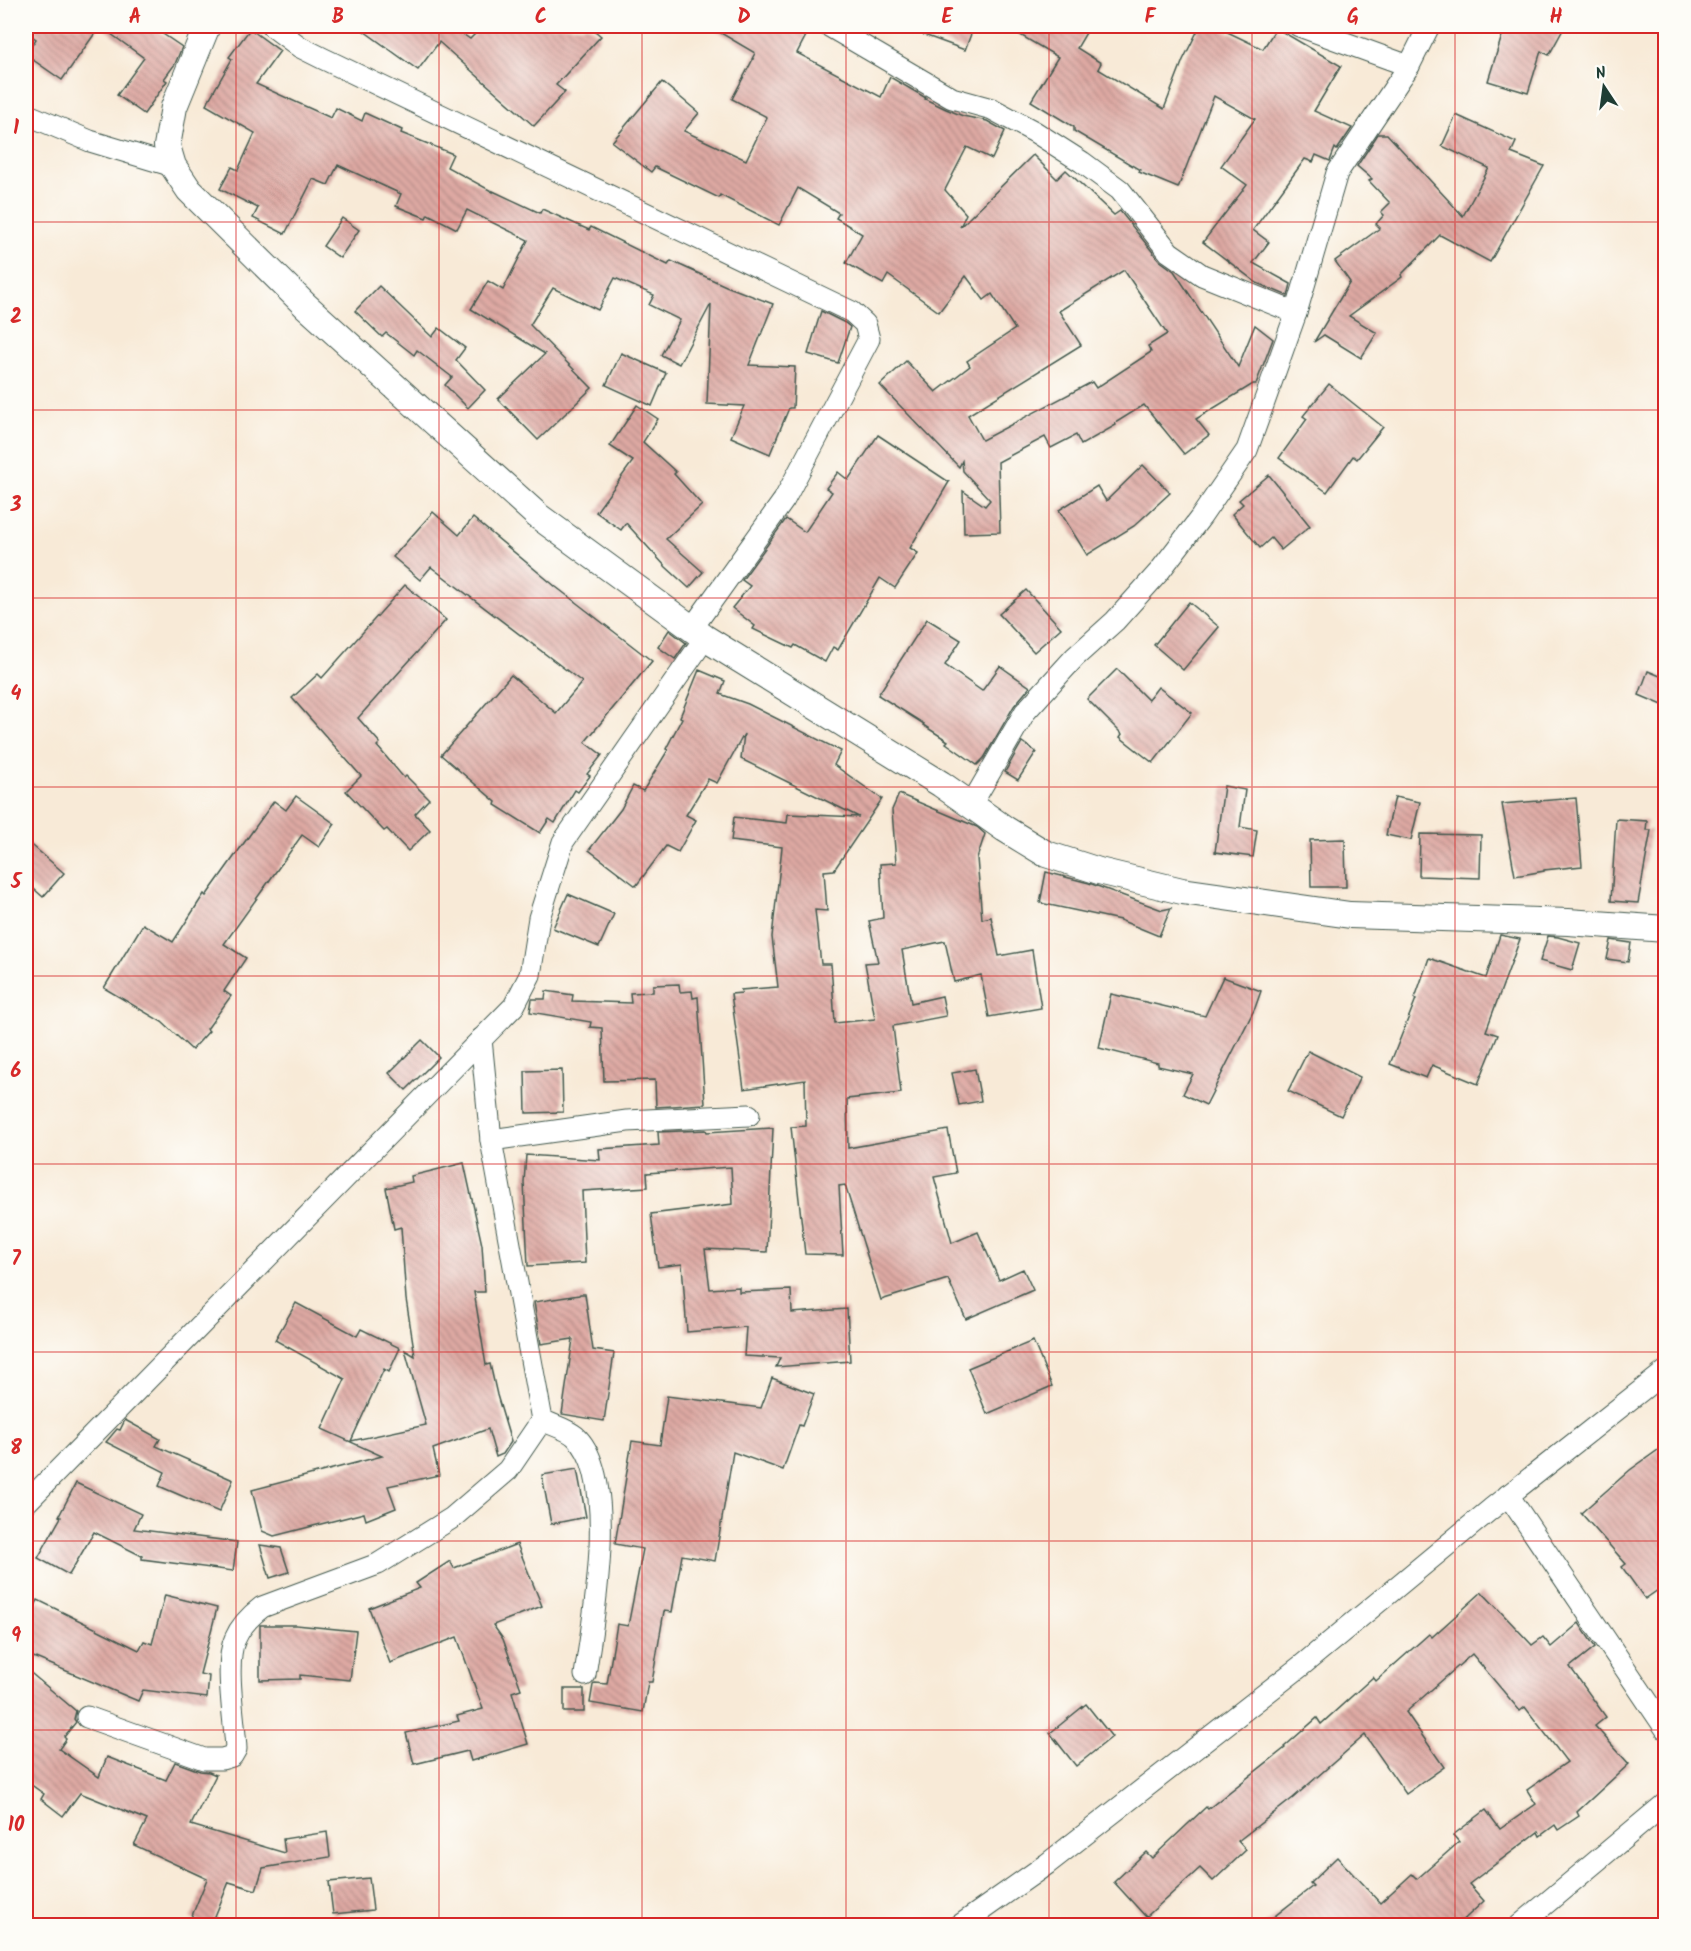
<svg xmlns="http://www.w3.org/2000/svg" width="1691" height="1951" font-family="Kalam,sans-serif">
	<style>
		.building { fill: url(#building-back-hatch); fill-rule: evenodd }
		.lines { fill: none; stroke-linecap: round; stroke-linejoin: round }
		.minor-casing { stroke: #40574c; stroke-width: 23 }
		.tertiary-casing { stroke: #40574c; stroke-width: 28 }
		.minor { stroke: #fff; stroke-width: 21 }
		.tertiary { stroke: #fff; stroke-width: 26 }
		.grid { fill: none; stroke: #d62828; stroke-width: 1.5; stroke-opacity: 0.55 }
		.neatline { fill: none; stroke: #d62828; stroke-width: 2 }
		.grid-label { font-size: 20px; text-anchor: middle; font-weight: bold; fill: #d62828 }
	</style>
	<defs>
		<pattern id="building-back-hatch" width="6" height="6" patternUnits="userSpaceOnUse" patternTransform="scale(1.5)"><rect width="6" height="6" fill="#dea9a3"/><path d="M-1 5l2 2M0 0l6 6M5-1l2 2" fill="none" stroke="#b38b86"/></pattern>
	</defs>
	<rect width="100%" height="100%" fill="#fdfcf7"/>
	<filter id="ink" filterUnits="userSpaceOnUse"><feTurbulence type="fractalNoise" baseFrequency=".0167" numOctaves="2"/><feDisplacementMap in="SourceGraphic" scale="12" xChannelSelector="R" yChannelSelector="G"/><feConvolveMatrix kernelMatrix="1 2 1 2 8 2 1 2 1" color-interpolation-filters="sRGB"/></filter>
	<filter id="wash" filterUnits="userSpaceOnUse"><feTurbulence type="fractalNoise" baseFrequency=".008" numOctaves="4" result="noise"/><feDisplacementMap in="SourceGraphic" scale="24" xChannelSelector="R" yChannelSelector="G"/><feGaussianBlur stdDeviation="1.35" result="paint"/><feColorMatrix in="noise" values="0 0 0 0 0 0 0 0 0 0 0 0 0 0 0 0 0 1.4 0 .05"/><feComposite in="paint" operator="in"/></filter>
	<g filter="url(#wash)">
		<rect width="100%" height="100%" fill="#f8ead7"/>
		<g id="blocks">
			<!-- building -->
			<g class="building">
				<polygon points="26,26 151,26 182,47 175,64 164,79 167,81 144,114 117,95 144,58 100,26 62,80 26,55 36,39 26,32"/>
				<polygon points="357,26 451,26 470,39 483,26 589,26 601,36 556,85 565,92 534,126 439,42 418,70"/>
				<path d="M709,26H811L797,53L881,97L890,77L926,98L925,99L946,109L963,116L987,121L1005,131L992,159L967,147L945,190L966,214L960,227L1033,155L1057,179L1066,170L1114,215L1120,211L1159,260L1174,271L1238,367L1255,325L1273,339L1256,384H1253L1196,419L1209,435L1184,454L1144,405L1115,423L1116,425L1081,445L1076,435L1051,448L1045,437L998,462L1000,532L964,533L963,491L985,506L990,500L963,471L962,461L959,467L880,385L906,361L936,392L970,366L967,361L1015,329L992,294L984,300L966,276L939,312L888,275L883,284L846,263L862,234L836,218L839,213L798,188L779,225L720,195L719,198L655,167L651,172L612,142L662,82L699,113L684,131L746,160L767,117L732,99L753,59H752L755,53ZM1124,270L1167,334L1148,346L1151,352L1096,388L1092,382L982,440L968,415L1081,345L1059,311Z"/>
				<polygon points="905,26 974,26 965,50 905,28"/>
				<polygon points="1005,26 1090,26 1077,48 1101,63 1098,69 1164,109 1183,60 1200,26 1215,26 1263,49 1276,28 1341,66 1314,111 1352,128 1337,150 1335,148 1330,161 1316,155 1313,162 1305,159 1253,230 1269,242 1253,263 1291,284 1288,296 1257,283 1203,242 1247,185 1221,166 1255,119 1214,96 1178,188 1139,172 1140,170 1074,131 1074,127 1031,101 1058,57"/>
				<polygon points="1505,26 1565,26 1549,55 1541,51 1528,93 1488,81"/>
				<polygon points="250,29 280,51 256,84 331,118 336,108 362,121 365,113 402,130 401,133 453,154 447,167 493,192 493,191 540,213 542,209 589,230 591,227 668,265 671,261 726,286 773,304 749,365 795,367 793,408 789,408 770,454 731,437 744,406 707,404 711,304 679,364 661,355 680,320 649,305 654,295 615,278 598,310 553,288 530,325 592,388 538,440 498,399 545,354 471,309 488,281 503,290 528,240 467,210 457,229 428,214 426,218 396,206 401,194 338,165 328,185 313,179 285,234 253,218 258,208 220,189 232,167 238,170 255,133 206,105 232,59 229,57"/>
				<polygon points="1456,115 1516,142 1511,153 1544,166 1490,262 1440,235 1401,275 1402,277 1349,316 1377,333 1361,358 1324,335 1314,342 1350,282 1335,261 1380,228 1376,224 1384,215 1381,212 1390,203 1369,181 1372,179 1357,166 1378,134 1387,134 1463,216 1489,168 1442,146"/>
				<polygon points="342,218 359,230 340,258 323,246"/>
				<polygon points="379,286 432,337 439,328 465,348 456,360 485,390 468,408 445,385 452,377 417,350 414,355 386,333 382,337 355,311"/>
				<polygon points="821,311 845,323 850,327 838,363 808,354"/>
				<polygon points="621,353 666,373 652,406 606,385"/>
				<polygon points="1329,384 1383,427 1357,459 1353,456 1327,492 1279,458 1307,419 1303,416"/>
				<polygon points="637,405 658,419 643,442 676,472 674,474 702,505 666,539 703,572 689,588 666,567 626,523 621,530 596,512 633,461 610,446"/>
				<polygon points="878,435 949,482 910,548 918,553 895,588 880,578 838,650 833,647 825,662 795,645 793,648 753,629 755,626 732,608 750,586 742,580 786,519 805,532 832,492 826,488 838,472 848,480"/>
				<polygon points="1143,465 1170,493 1134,526 1087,555 1059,510 1097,486 1106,501"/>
				<polygon points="1269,475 1310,526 1281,550 1271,538 1260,548 1232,514 1243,504 1239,500"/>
				<polygon points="433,512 459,535 473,518 556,587 652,661 585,742 602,755 587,774 590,776 578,792 575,790 555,823 549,819 540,833 495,805 496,802 441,755 511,675 556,713 582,682 431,567 420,580 393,557"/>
				<polygon points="405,585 446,620 358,718 380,743 377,746 404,778 406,776 429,799 415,814 430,830 408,851 387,829 384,831 346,791 361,776 292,698 318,674 322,678"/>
				<polygon points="1026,590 1061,628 1034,652 999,614"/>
				<polygon points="1189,602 1219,627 1183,670 1154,645"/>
				<polygon points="927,619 961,640 945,665 982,691 1000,666 1030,687 1014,706 984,758 977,765 946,743 948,741 923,725 924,724 878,695"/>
				<polygon points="669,630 686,643 675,659 658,647"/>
				<polygon points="1117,669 1148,700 1158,687 1192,713 1153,763 1120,737 1122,734 1087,699"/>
				<polygon points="699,670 725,681 720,694 748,704 841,751 834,765 882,799 834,870 824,871 827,911 815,910 821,964 831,964 835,1023 875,1019 865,963 878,962 869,921 883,918 880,864 896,863 892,810 899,794 977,827 985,834 977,858 982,919 991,917 999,956 1032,950 1041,1008 989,1017 981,975 954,982 945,941 902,950 911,1003 942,996 946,1016 893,1026 901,1093 847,1099 848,1148 948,1130 956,1173 934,1177 952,1243 978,1232 999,1280 1023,1269 1033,1290 966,1319 948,1279 881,1300 845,1185 839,1186 843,1255 805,1254 791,1127 806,1126 805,1080 744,1089 731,994 742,993 741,990 778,987 772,937 782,847 731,841 734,817 787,823 788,814 859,817 741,759 744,734 717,783 708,779 686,815 696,820 678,852 666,846 636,886 589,850 621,809 633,786 643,791 668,750 666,749 682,718 680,717"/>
				<polygon points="1648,671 1665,678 1665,706 1639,695"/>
				<polygon points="1022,742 1036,752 1018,780 1005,772"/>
				<polygon points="1224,786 1245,790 1240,827 1257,830 1253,857 1215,852"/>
				<polygon points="296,796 335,824 319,847 302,835 224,944 246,958 224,991 231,996 207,1029 209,1031 192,1050 162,1022 104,988 143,924 173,942 204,894 206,896 274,801 286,810"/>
				<polygon points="1395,797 1420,802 1411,840 1386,835"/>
				<polygon points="1576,798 1582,866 1544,870 1544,871 1515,876 1502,804"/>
				<polygon points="1616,819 1647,821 1646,830 1651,830 1638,903 1611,901"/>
				<polygon points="1420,834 1481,835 1480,878 1419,876"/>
				<polygon points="1345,839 1346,887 1311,887 1310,840"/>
				<polygon points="26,840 64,873 43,897 26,882"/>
				<polygon points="1046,872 1089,883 1162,910 1171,908 1159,936 1120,920 1040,903"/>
				<polygon points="568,894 614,914 599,947 553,928"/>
				<polygon points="1500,935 1520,939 1486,1031 1498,1035 1478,1084 1432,1065 1426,1078 1390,1064 1416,999 1415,998 1429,958 1486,978"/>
				<polygon points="1548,936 1558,937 1580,943 1572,970 1540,961"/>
				<polygon points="1611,940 1631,943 1628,962 1607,959"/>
				<polygon points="1223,977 1261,991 1255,1008 1206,1105 1183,1094 1193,1074 1158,1066 1158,1063 1099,1048 1111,994 1205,1016"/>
				<polygon points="679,984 680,992 692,991 693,998 698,997 705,1104 656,1107 655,1080 604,1081 602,1028 590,1027 591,1022 530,1012 532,999 545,999 546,991 573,995 572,1001 631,1003 630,993 653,992 653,985"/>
				<polygon points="422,1040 439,1057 406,1090 389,1073"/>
				<polygon points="1308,1051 1360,1077 1341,1116 1288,1091"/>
				<polygon points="975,1069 981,1101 959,1105 952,1073"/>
				<polygon points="562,1070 563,1112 526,1113 525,1071"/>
				<polygon points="773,1128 767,1252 705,1249 710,1289 739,1287 739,1292 791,1290 792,1313 847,1309 850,1361 776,1367 780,1358 744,1356 746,1327 687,1332 682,1264 658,1267 651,1214 733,1204 731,1167 647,1173 648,1187 582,1191 585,1263 528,1266 524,1182 526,1155 600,1160 599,1149 659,1145 658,1132 706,1130 707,1132"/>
				<polygon points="464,1163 482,1245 485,1292 474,1292 486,1365 490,1364 497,1395 511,1442 503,1454 496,1457 488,1429 433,1449 439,1475 388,1486 396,1508 366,1520 364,1513 274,1536 262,1531 252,1490 382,1456 322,1429 345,1379 275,1340 296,1303 357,1336 361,1329 400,1348 389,1372 384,1369 351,1441 426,1425 405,1350 415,1356 406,1299 401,1227 394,1229 386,1188 412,1182 411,1176"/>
				<polygon points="580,1294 585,1294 593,1350 614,1353 604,1421 562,1414 573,1339 541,1344 534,1302 579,1295"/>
				<polygon points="1033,1341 1052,1386 987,1414 968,1368"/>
				<polygon points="772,1378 814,1394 802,1426 799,1425 783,1470 733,1452 715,1561 682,1555 672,1612 664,1611 652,1682 648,1682 643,1712 590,1703 593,1685 595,1683 607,1684 617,1624 628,1626 643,1549 615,1544 632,1441 660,1445 667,1396 761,1408"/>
				<polygon points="125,1420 160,1439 156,1446 233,1480 219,1512 159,1486 165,1472 106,1442 117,1429 120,1430"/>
				<polygon points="1665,1445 1665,1585 1645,1599 1622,1567 1626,1564 1581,1513 1630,1470"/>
				<polygon points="577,1469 586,1517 551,1524 542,1475"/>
				<polygon points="76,1483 141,1514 134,1529 237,1542 233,1571 142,1559 142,1556 94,1532 69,1575 38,1558 61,1517 59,1516"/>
				<polygon points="517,1544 542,1606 493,1625 503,1639 521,1689 512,1692 528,1744 471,1761 468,1751 414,1764 406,1733 459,1721 457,1716 483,1709 457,1637 390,1663 369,1608 420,1588 416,1583 450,1561 454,1568"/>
				<polygon points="260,1545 281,1548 289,1572 270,1578"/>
				<polygon points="1482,1592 1532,1645 1543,1637 1551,1647 1579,1623 1595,1647 1570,1667 1606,1717 1595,1726 1629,1764 1577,1812 1579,1816 1558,1830 1555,1825 1540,1836 1538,1832 1469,1884 1484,1901 1457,1926 1262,1926 1313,1886 1310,1883 1337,1857 1380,1903 1412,1874 1417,1879 1459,1842 1453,1835 1486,1810 1500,1829 1536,1804 1527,1790 1567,1762 1525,1707 1520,1711 1472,1654 1406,1712 1444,1767 1406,1794 1365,1735 1293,1798 1238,1841 1246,1850 1213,1881 1200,1868 1146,1917 1114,1882 1146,1852 1152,1858 1206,1807 1208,1809 1285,1748 1284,1747 1317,1718 1321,1724 1373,1677 1376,1681 1429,1634 1432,1637"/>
				<polygon points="165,1595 217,1608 200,1674 209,1676 207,1698 143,1690 138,1701 26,1654 26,1625 38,1600 139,1650 144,1641 152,1644"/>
				<polygon points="260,1625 296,1625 356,1631 350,1680 300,1675 300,1679 260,1680"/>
				<polygon points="26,1669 76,1711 74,1719 76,1722 64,1737 66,1739 59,1749 99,1777 107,1757 166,1780 175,1762 200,1771 209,1772 216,1775 191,1825 285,1853 283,1839 327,1832 330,1857 263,1868 256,1890 229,1882 211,1926 191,1918 207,1879 134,1845 147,1820 80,1793 63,1816 41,1799 44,1794 26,1781"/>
				<rect x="564" y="1689" width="20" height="23"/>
				<polygon points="1086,1704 1112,1737 1076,1766 1050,1733"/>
				<polygon points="369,1878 373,1910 333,1914 329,1882"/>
			</g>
		</g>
	</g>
	<g filter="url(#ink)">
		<use href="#blocks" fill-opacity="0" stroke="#40574c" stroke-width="1.5"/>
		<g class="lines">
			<defs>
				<g id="minor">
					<polyline points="272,26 300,47 322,58 852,312 865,324 869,339 784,500 693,627"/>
					<polyline points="829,26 952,98 992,109 1035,132 1082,162 1120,190 1169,252 1202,275 1296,313"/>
					<polyline points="1299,26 1409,66"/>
					<polyline points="26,114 90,141 173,166"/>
					<polyline points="971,805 1025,712 1075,657 1115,621 1159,572 1201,517 1247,450 1296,313 1337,173 1409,66 1429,26"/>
					<polyline points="491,1140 627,1121 749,1115"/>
					<path d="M542,1420C552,1425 567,1429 575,1436C620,1476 593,1621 585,1675"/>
					<polyline points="1508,1495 1666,1729"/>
					<polyline points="26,1503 514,1006 530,975 539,918 563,842 705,638"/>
					<path d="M87,1717L204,1759H222L232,1756L236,1749C235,1722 224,1662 235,1639C241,1625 250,1616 262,1607L378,1564L452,1518L508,1470L542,1420L491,1140L481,1039"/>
					<polyline points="959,1926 1047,1864 1301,1666 1491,1509 1666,1371"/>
					<polyline points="1519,1926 1666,1803"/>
				</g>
				<polyline id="tertiary" points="207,26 174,107 167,146 173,166 189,190 305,305 538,516 705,638 941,784 1005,829 1046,854 1099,871 1182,891 1350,915 1568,922 1666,929"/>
			</defs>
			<!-- minor casing -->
			<use href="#minor" class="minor-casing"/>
			<!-- tertiary casing -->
			<use href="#tertiary" class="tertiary-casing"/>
			<!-- minor -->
			<use href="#minor" class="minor"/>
			<!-- tertiary -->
			<use href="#tertiary" class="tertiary"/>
		</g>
	</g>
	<!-- grid -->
	<path class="grid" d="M236,26V1926M439,26V1926M642,26V1926M846,26V1926M1049,26V1926M1252,26V1926M1455,26V1926M26,222H1666M26,410H1666M26,598H1666M26,787H1666M26,976H1666M26,1164H1666M26,1352H1666M26,1541H1666M26,1730H1666"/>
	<!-- margin -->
	<rect width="1691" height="1951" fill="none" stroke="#fdfcf7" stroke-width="66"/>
	<!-- north arrow -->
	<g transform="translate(1604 87) rotate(347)" stroke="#fdfcf7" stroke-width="4.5" paint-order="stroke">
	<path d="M0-4.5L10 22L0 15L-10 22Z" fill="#1f3d34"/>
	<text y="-9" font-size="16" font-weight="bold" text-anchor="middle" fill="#1f3d34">N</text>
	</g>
	<rect x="33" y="33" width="1625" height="1885" class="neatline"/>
	<g class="grid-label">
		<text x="135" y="23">A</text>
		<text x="338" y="23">B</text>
		<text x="541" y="23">C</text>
		<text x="744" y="23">D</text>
		<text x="947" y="23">E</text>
		<text x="1150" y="23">F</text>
		<text x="1353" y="23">G</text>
		<text x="1556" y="23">H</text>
		<text x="16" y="134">1</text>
		<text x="16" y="323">2</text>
		<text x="16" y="511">3</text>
		<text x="16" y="700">4</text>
		<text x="16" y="888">5</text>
		<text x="16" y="1077">6</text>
		<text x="16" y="1265">7</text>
		<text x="16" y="1454">8</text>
		<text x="16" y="1642">9</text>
		<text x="16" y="1831">10</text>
	</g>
</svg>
